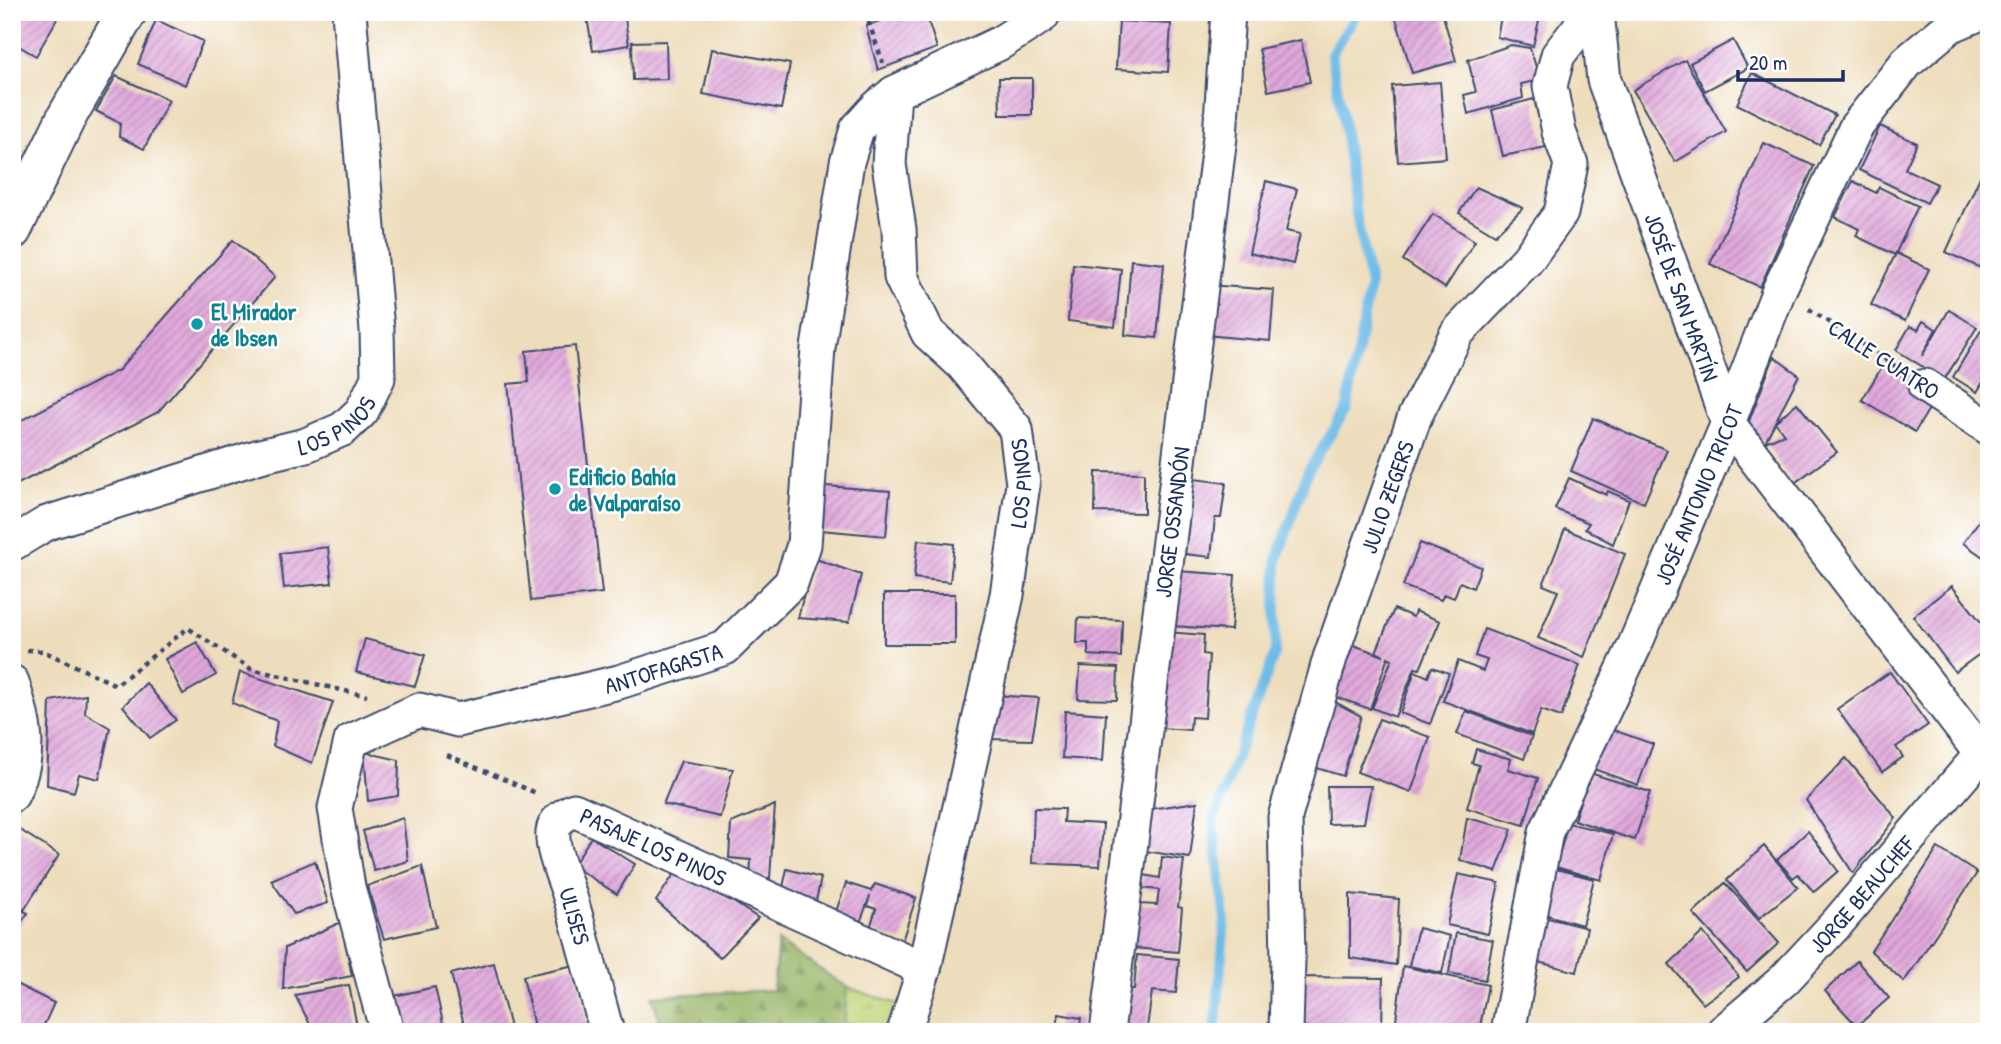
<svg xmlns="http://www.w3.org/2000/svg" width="2001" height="1044" font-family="'Patrick Hand',sans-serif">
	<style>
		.forest { fill: url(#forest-firs); stroke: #5a7263; stroke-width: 2 }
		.park { fill: url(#park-tufts); stroke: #6e826a; stroke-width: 2 }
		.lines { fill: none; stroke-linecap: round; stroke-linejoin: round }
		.stream { stroke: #6cbbe7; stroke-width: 10 }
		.building { fill: url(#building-hatch) }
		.street-casing { stroke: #3b496c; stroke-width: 37 }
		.secondary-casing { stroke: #3b496c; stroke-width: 42 }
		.path { stroke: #3b496c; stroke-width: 4.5; stroke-dasharray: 5 5; stroke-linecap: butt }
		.street { stroke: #fff; stroke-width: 33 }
		.secondary { stroke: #fff; stroke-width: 38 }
		.culture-dot { fill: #0f9aa8; stroke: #fff; stroke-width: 2.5 }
		.labels { text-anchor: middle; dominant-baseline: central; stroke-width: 5; stroke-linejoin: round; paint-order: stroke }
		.street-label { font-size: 23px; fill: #1b2f5e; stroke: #fff }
		.culture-label { font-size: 23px; font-weight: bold; fill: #0d838f; stroke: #fff; text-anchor: start }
	</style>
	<defs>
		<pattern id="forest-firs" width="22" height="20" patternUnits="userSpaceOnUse" patternTransform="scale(1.75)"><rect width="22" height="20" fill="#98b668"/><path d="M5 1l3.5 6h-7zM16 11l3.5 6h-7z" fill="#7b9459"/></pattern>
		<pattern id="park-tufts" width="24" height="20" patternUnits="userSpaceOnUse" patternTransform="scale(1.75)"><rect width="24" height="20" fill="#c0d477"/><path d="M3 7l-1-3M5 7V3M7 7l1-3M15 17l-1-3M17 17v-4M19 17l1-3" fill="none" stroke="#a4b669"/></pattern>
		<pattern id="building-hatch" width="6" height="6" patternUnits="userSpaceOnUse" patternTransform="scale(1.75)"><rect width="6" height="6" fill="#e1a8db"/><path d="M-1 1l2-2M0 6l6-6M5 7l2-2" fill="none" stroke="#b689b5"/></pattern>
	</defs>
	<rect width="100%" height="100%" fill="#fff"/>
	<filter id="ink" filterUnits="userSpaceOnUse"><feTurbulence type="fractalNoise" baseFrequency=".0143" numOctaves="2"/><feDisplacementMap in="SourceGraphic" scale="14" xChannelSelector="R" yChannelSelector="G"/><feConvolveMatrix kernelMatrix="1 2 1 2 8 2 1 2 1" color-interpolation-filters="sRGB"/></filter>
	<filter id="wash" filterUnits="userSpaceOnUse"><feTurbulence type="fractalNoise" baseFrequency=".00686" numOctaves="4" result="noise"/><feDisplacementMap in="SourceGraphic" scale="28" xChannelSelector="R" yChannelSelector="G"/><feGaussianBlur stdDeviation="1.57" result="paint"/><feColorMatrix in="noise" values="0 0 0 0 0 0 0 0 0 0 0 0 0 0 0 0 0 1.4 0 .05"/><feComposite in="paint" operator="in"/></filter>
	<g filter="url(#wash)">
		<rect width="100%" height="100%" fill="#eeddbc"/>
		<!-- forest -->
		<polygon class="forest" points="778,941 847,987 844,1032 664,1032 652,996 773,990"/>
		<!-- park -->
		<polygon class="park" points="847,987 911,1009 904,1032 844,1032"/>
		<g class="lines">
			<!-- stream -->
			<polyline class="stream" points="1215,1032 1225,920 1213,822 1275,653 1277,560 1308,471 1347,408 1370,285 1355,208 1343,118 1331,54 1358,12"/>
		</g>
		<g id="blocks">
			<!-- building -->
			<g class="building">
				<polygon points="12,12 61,12 36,56 12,42"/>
				<polygon points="586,12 624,12 629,45 593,51"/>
				<polygon points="904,12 925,12 937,48 878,70 866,26"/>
				<polygon points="1404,12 1442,12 1456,61 1412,73 1395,15"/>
				<polygon points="1502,12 1541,12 1533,46 1497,37"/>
				<polygon points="156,20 203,41 185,85 138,64"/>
				<polygon points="1119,21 1171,24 1168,72 1116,69"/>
				<polygon points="1301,40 1310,82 1268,91 1259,49"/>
				<polygon points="1733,40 1748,68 1705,91 1690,63"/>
				<polygon points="666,41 667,79 633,80 632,42"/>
				<polygon points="1511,45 1530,48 1540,80 1521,84 1523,98 1468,114 1464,95 1476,92 1468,60"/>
				<polygon points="712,49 790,64 781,109 703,94"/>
				<polygon points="1685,60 1726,132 1675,162 1633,90"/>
				<polygon points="1752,73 1835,115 1819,145 1737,104"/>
				<polygon points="116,76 169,100 144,149 119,137 120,123 96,111"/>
				<polygon points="999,78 1032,78 1032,115 1000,115"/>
				<polygon points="1440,82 1446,158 1398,162 1392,86"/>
				<polygon points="1534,99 1546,147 1503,156 1492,110"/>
				<polygon points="1880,126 1917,143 1905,169 1937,184 1927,203 1859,170"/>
				<polygon points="1764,143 1814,166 1760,287 1710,264"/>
				<polygon points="1989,157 1989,272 1946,252"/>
				<polygon points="1266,181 1297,189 1286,231 1300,234 1293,264 1249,253"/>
				<polygon points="1853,181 1876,193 1879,187 1918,206 1895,255 1856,236 1859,229 1835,217"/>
				<polygon points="1476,187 1523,208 1495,235 1459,213"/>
				<polygon points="1433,214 1475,241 1445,288 1403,260"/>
				<polygon points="233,240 275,277 158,412 12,487 12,425 119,370"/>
				<polygon points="1896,253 1929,269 1905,321 1871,305"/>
				<polygon points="1131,260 1164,264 1157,338 1125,335"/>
				<polygon points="1073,264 1121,269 1115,327 1068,321"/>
				<polygon points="1208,285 1274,290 1270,341 1205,335"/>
				<polygon points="1949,310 1977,327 1944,380 1896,350 1910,326 1918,330 1923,321 1936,329 1922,356"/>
				<polygon points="1989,317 1989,372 1977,392 1953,377"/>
				<polygon points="575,346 602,593 531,601 508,384 529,382 526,351"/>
				<polygon points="1774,357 1799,375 1765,442 1744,434"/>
				<polygon points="1883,365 1936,397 1915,432 1862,400"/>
				<polygon points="1797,403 1837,452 1793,484 1765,442 1784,434 1775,422"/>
				<polygon points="1593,418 1667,450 1644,503 1571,471"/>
				<polygon points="1096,472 1144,473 1144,513 1095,512"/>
				<polygon points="1569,478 1606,495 1608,491 1629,500 1613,544 1585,529 1589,523 1555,509"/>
				<polygon points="1194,479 1226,483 1221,518 1215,518 1211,557 1185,554"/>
				<polygon points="813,485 890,491 886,536 810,529"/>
				<polygon points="1989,507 1989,561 1963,543"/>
				<polygon points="1565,529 1625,554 1584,657 1538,638 1558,591 1543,585"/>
				<polygon points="918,540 954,544 950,582 914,578"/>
				<polygon points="1420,543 1481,567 1473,588 1460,582 1454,598 1444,594 1441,600 1403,586"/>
				<polygon points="328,547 332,583 284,588 280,553"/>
				<polygon points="813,558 861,575 849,622 798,618"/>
				<polygon points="1176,571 1235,575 1231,630 1173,626"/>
				<polygon points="1952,586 1989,632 1989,647 1955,672 1913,616"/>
				<rect x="884" y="594" width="71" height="50"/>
				<polygon points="1394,609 1413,617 1415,611 1440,621 1420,669 1415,668 1395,717 1372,708 1392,659 1388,657 1370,709 1327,694 1345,642 1384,656 1376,652"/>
				<polygon points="1078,618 1122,620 1121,657 1088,655 1088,643 1077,643"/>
				<polygon points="1484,629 1580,665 1561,717 1541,710 1532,734 1443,701 1458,661 1483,671 1487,660 1475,656"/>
				<polygon points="1166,632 1204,635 1203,654 1209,655 1205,718 1191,717 1190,730 1160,728"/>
				<polygon points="365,639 425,655 415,686 356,672"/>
				<polygon points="197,642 216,675 183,694 165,659"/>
				<polygon points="1080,666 1118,668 1117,700 1078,699"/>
				<polygon points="1432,667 1449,673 1430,724 1400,713 1415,671 1428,677"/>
				<polygon points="240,672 333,702 312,763 273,746 277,721 232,703"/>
				<polygon points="1890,672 1928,725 1896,747 1903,757 1882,772 1837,709"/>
				<polygon points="146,683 176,720 150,738 123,706"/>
				<polygon points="86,695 85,713 110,728 99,779 79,774 74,792 47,785 50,701"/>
				<polygon points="993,695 1039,698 1032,740 986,739"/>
				<polygon points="1333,701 1361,716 1343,776 1307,765"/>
				<polygon points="1065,711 1106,714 1103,761 1062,758"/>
				<polygon points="1466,711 1532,736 1524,759 1457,734"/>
				<polygon points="1379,719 1430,737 1411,792 1357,772"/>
				<polygon points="1599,725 1653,744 1638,785 1585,766"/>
				<polygon points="1476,749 1511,759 1508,769 1538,778 1524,825 1467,808 1479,765 1472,763"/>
				<polygon points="364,752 399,760 398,796 368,801"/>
				<polygon points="1846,758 1896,818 1853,873 1806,800"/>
				<polygon points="681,761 733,769 720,817 663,804"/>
				<polygon points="1590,773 1650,792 1635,840 1574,820"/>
				<polygon points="1327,786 1371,786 1364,823 1328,824"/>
				<polygon points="1197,802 1190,858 1145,851 1151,809"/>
				<polygon points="775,805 770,878 750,877 751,860 729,858 731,823"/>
				<polygon points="1034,808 1064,809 1063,822 1103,824 1100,866 1032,863"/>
				<polygon points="403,818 408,861 374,871 363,831"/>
				<polygon points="1467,818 1512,829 1496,872 1460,860"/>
				<polygon points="1568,823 1613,834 1601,880 1556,867"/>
				<polygon points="17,828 59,855 24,910 12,902 12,835"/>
				<polygon points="1808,831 1838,871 1814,892 1798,874 1793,878 1777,860"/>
				<polygon points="591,837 635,864 617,894 573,866"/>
				<polygon points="1764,846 1798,887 1759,918 1727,880"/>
				<polygon points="1938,848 1977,873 1904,982 1871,951"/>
				<polygon points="1162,857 1184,860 1178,907 1182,908 1178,952 1134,948 1138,904 1157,905 1159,890 1142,888 1143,875 1160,878"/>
				<polygon points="315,861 328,903 294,914 271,880"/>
				<polygon points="422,866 436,927 384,939 367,886"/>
				<polygon points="679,867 758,918 720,958 656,901"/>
				<polygon points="1552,868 1594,879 1582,925 1540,913"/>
				<polygon points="787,869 821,878 814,910 780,901"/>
				<polygon points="1458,874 1499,883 1488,934 1447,925"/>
				<polygon points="846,883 871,891 875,884 916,898 902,941 869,931 876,909 867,906 870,896 858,928 833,920"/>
				<polygon points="1725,883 1779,943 1747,972 1693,913"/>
				<polygon points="1350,894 1399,899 1396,965 1350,958"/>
				<polygon points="12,905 28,913 12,935"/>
				<polygon points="1544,917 1587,928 1577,972 1534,961"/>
				<polygon points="341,922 352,976 283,989 285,948"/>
				<polygon points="1418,928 1450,936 1442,973 1409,966"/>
				<polygon points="1703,932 1739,977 1703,1004 1669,964"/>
				<polygon points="1456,933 1493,940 1485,980 1449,973"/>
				<polygon points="1137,955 1179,959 1176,993 1152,991 1147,1028 1152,1029 1152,1032 1123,1032 1130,989 1134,989"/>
				<polygon points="1857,961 1889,998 1857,1026 1825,991"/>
				<polygon points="494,963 511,1032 466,1032 451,974"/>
				<polygon points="575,965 589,1031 535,1032 523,976"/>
				<polygon points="1403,966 1488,985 1479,1032 1432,1032 1395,1028"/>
				<polygon points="1300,977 1383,978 1382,1030 1298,1027"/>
				<polygon points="12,982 54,1003 41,1032 12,1032"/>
				<polygon points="349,985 358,1032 314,1032 295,995"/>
				<polygon points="435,987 445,1032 397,1032 390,997"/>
				<polygon points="1059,1014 1081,1018 1079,1032 1056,1032"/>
				<polygon points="1843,1028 1843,1032 1825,1032 1825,1030"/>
			</g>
		</g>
	</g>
	<g filter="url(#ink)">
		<use href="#blocks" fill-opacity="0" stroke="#3b496c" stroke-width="2"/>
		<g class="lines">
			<defs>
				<g id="street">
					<path id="s1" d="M1597,12L1604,80L1728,423L1982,755"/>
					<polyline points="1925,386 1989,428"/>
					<path id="s2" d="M12,544L47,523L260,456L306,445L343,429L362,411L378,378L377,330L349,12"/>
					<path d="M12,682C25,724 33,754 12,795"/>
					<path id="s3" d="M387,1032L348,887L335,808L351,741L419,710L458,720L619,682L725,648L791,583L804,545L818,348L847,162L857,129L877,107L894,93"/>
					<path id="s4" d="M607,1032C595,988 584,944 571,900C566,882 551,851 553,832C554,820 564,815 574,810L924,969"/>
					<path id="s5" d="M904,1032L924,969L1007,595L1023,484L1016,429L962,364L928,333L901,277L899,229L889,164L894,93L1000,43L1042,16L1044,12"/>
					<path id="s6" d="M1107,1032L1220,137L1228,12"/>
					<path id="s7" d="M1286,1032L1288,959L1285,817L1330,658L1415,416L1457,333L1527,260L1561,213L1571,164L1559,132L1550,86L1558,55L1579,28L1585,12"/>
					<path id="s8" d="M1508,1032L1546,832L1634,647L1728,423L1779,290L1856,127L1907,62L1950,26L1983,12"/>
					<path id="s9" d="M1723,1032L1784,980L1838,922L1989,745"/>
				</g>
				<polyline id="secondary" points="12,230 66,118 127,12"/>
			</defs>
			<!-- street casing -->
			<use href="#street" class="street-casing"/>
			<!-- secondary casing -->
			<use href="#secondary" class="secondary-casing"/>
			<!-- path -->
			<g class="path">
				<polyline points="865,12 883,63"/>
				<polyline points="1809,309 1898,368"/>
				<polyline points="27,650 43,651 116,685 188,628 251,669 367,696"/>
				<polyline points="447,755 536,793"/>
			</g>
			<!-- street -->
			<use href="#street" class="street"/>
			<!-- secondary -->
			<use href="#secondary" class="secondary"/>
		</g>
	</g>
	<!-- markers -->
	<g class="culture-dot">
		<circle cx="197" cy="324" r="7"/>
		<circle cx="555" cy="489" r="7"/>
	</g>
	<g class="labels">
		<!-- street labels -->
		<g class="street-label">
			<text stroke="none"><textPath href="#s1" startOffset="299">JOSÉ DE SAN MARTÍN</textPath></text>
			<text transform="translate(1884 359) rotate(33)">CALLE CUATRO</text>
			<text stroke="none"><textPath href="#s2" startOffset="348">LOS PINOS</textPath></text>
			<text stroke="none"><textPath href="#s5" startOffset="562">LOS PINOS</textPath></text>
			<text stroke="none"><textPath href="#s8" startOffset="574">JOSÉ ANTONIO TRICOT</textPath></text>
			<text stroke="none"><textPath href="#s7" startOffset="551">JULIO ZEGERS</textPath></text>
			<text stroke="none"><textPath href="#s6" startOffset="514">JORGE OSSANDÓN</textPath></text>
			<text stroke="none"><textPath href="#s3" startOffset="626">ANTOFAGASTA</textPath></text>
			<text stroke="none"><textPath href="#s4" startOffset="327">PASAJE LOS PINOS</textPath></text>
			<text stroke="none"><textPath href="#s9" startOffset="196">JORGE BEAUCHEF</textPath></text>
			<text transform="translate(575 916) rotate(74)">ULISES</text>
		</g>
		<!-- culture labels -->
		<g class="culture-label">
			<text x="211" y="311">El Mirador<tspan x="211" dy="26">de Ibsen</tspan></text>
			<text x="569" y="476">Edificio Bahía<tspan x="569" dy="26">de Valparaíso</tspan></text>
		</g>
	</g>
	<!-- margin -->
	<rect width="2001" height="1044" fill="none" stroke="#fff" stroke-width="42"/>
	<!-- scale -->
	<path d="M1738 70v10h105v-10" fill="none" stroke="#1b2f5e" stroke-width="3.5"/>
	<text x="1749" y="70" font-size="21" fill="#1b2f5e" stroke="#ffffff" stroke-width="5" paint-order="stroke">20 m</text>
</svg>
